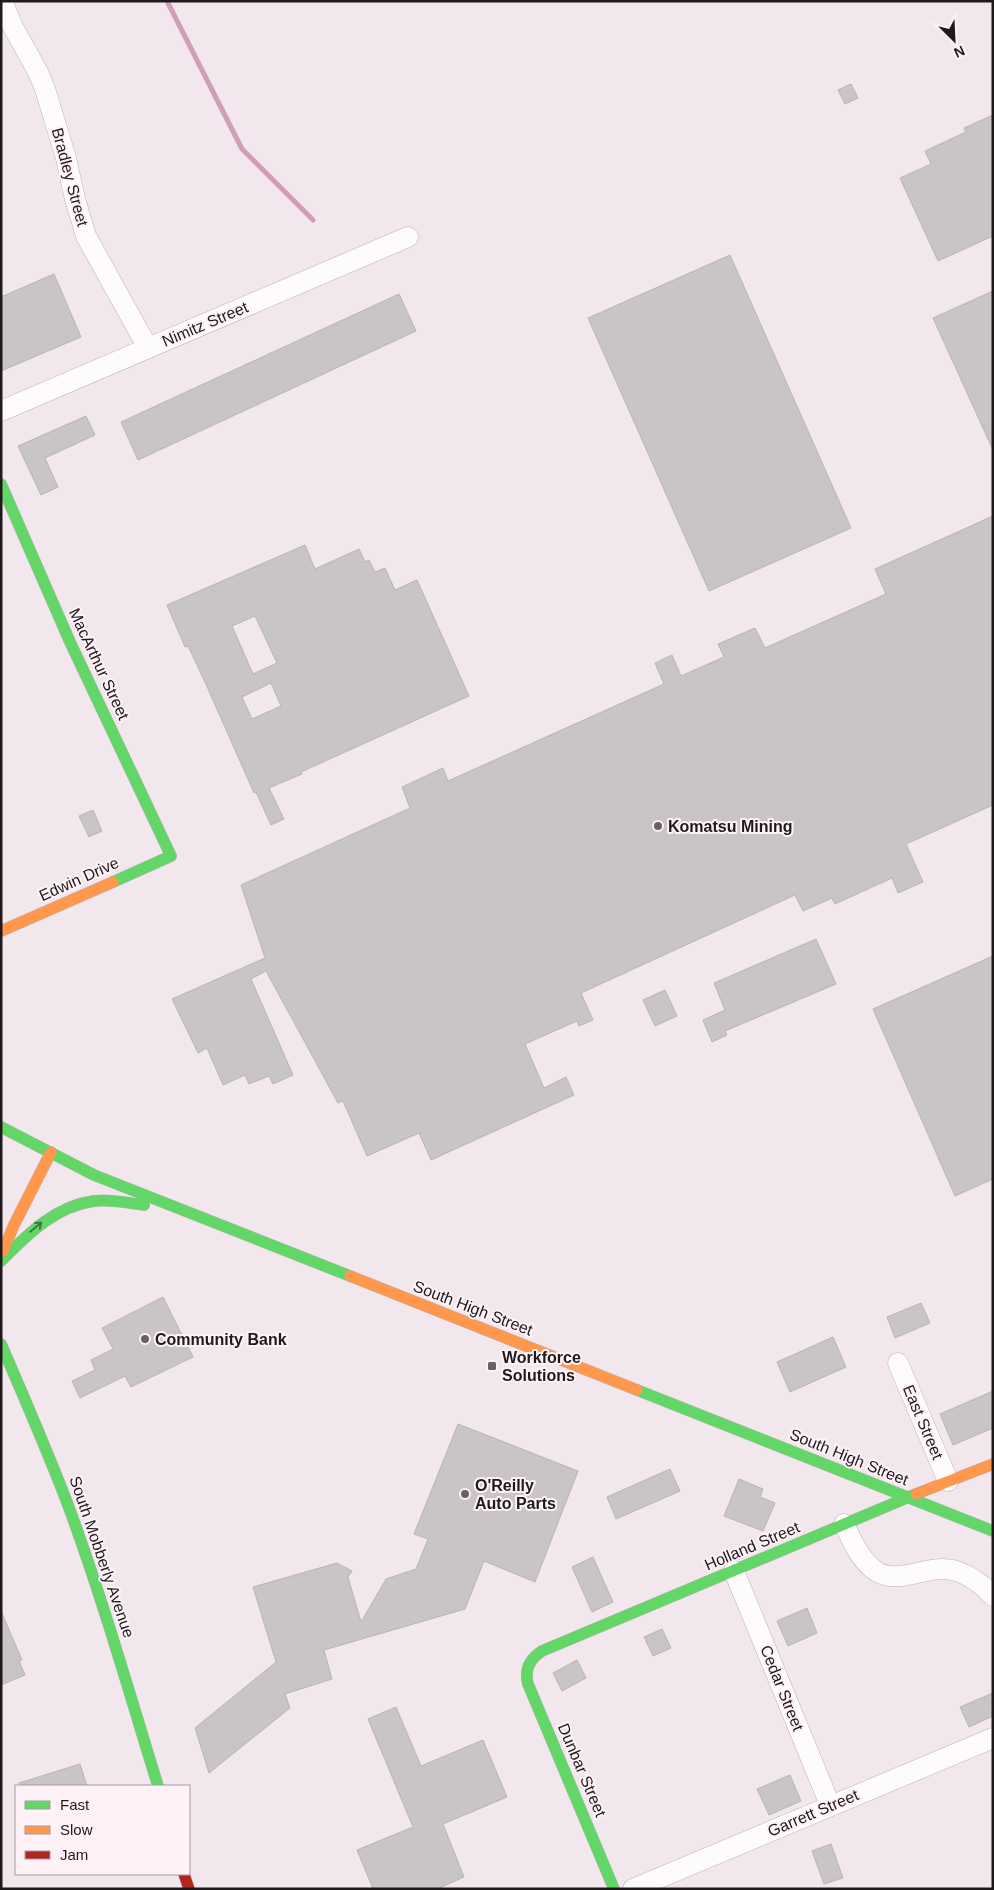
<svg xmlns="http://www.w3.org/2000/svg" width="994" height="1890" font-family="Helvetica,sans-serif">
	<style>
		.lines { fill: none; stroke-linecap: round; stroke-linejoin: round }
		.stream { stroke: #d09eb8; stroke-width: 5 }
		.building { fill: #c8c5c4; stroke: #b8b5b4; fill-rule: evenodd }
		.street-casing { stroke: #bbb3b7; stroke-width: 21 }
		.fast-casing { stroke: #bbb3b7; stroke-width: 12 }
		.slow-casing { stroke: #bbb3b7; stroke-width: 12 }
		.jam-casing { stroke: #bbb3b7; stroke-width: 12 }
		.street { stroke: #fdfbfc; stroke-width: 20 }
		.fast { stroke: #63d668; stroke-width: 11 }
		.slow { stroke: #ff974d; stroke-width: 11 }
		.jam { stroke: #b3261e; stroke-width: 11 }
		.oneway { stroke: #417842 }
		.poi-dot { fill: #696165; stroke: #fef2f7; stroke-width: 2 }
		.labels { text-anchor: middle; dominant-baseline: central; stroke-width: 4; stroke-linejoin: round; paint-order: stroke }
		.street-label { font-size: 16px; fill: #1f191c; stroke: #fef2f7 }
		.poi-label { font-size: 16px; font-weight: bold; fill: #1f191c; stroke: #fef2f7; text-anchor: start }
	</style>
	<rect width="100%" height="100%" fill="#f2e7ec"/>
	<g class="lines">
		<!-- stream -->
		<polyline class="stream" points="167,1 242,149 313,220"/>
	</g>
	<!-- building -->
	<g class="building">
		<polygon points="851,84 858,98 845,104 838,90"/>
		<polygon points="993,115 993,236 938,261 900,178 931,164 925,151 966,132 964,128"/>
		<polygon points="730,255 851,528 709,591 588,318"/>
		<polygon points="54,274 81,337 1,371 1,297"/>
		<polygon points="993,291 993,450 933,318"/>
		<polygon points="399,294 416,331 138,460 121,422"/>
		<polygon points="86,416 95,435 45,458 58,487 41,495 18,446"/>
		<polygon points="993,516 993,805 906,844 923,882 898,893 892,878 835,904 832,898 803,911 795,895 581,993 593,1020 579,1026 577,1021 525,1044 544,1088 566,1077 574,1095 431,1160 419,1133 367,1156 343,1101 338,1103 266,971 251,979 293,1075 273,1084 269,1076 249,1084 245,1075 223,1085 207,1048 198,1053 172,999 265,958 241,885 410,808 402,787 443,768 448,781 664,684 655,663 672,655 681,676 724,657 718,644 755,628 765,648 886,594 875,569"/>
		<path d="M305,545L315,569L359,549L365,562L369,560L375,572L385,568L395,590L417,580L469,696L301,772L302,774L269,788L284,819L271,825L256,792L254,793L205,682L188,646L185,647L167,605ZM255,616L277,663L253,674L232,626ZM271,683L281,706L252,719L242,697Z"/>
		<polygon points="93,810 102,831 89,837 79,816"/>
		<polygon points="816,939 836,984 725,1031 727,1035 712,1042 703,1020 725,1010 714,983"/>
		<polygon points="993,956 993,1179 955,1196 873,1009"/>
		<polygon points="665,990 677,1016 655,1026 643,1000"/>
		<polygon points="163,1297 193,1357 131,1387 125,1376 80,1398 72,1381 95,1370 91,1360 113,1349 102,1328"/>
		<polygon points="921,1303 930,1323 895,1338 887,1317"/>
		<polygon points="833,1337 846,1367 790,1392 777,1362"/>
		<polygon points="993,1391 993,1428 953,1445 940,1414"/>
		<polygon points="458,1424 578,1471 535,1582 484,1561 465,1609 324,1650 332,1679 285,1694 290,1708 209,1773 195,1728 276,1662 253,1587 337,1563 352,1571 348,1577 361,1622 386,1579 416,1569 428,1539 414,1534"/>
		<polygon points="670,1469 680,1491 616,1519 607,1497"/>
		<polygon points="739,1479 763,1489 760,1497 775,1503 763,1531 724,1516"/>
		<polygon points="593,1557 613,1602 592,1612 572,1567"/>
		<polygon points="807,1608 817,1633 788,1646 777,1621"/>
		<polygon points="1,1611 22,1660 19,1661 25,1675 1,1685"/>
		<polygon points="662,1629 671,1648 653,1656 644,1637"/>
		<polygon points="577,1660 586,1678 562,1691 553,1673"/>
		<polygon points="993,1693 993,1716 969,1727 960,1707"/>
		<polygon points="396,1707 421,1766 483,1740 507,1797 443,1824 464,1877 437,1889 373,1889 357,1850 413,1827 368,1719"/>
		<polygon points="80,1764 87,1786 20,1786 19,1783"/>
		<polygon points="790,1775 801,1801 769,1815 757,1789"/>
		<polygon points="831,1844 843,1878 824,1884 812,1851"/>
	</g>
	<g class="lines">
		<defs>
			<g id="street">
				<polyline points="2,1 13,27 38,72 45,89 66,158 75,199 86,236 148,348"/>
				<polyline points="1,411 408,237"/>
				<polyline points="898,1363 948,1481"/>
				<path d="M844,1524C852,1540 859,1558 873,1569C894,1586 920,1568 944,1569C956,1569 966,1574 976,1581C982,1585 988,1590 993,1596"/>
				<polyline points="734,1571 830,1805"/>
				<polyline points="633,1889 993,1738"/>
			</g>
			<g id="fast">
				<polyline points="1,484 70,642 171,856 113,882"/>
				<polyline points="1,1127 94,1175 350,1276"/>
				<path d="M1,1261C27,1235 55,1206 94,1201C110,1199 128,1203 144,1205"/>
				<path d="M1,1344C24,1397 47,1450 68,1505C102,1597 129,1692 158,1786"/>
				<polyline points="637,1390 993,1531"/>
				<path d="M614,1889L528,1684C524,1669 530,1659 542,1651L916,1494"/>
			</g>
			<g id="slow">
				<polyline points="1,931 113,882"/>
				<polyline points="3,1251 14,1225 51,1152"/>
				<polyline points="350,1276 637,1390"/>
				<polyline points="916,1494 993,1464"/>
			</g>
			<polyline id="jam" points="184,1874 189,1889"/>
		</defs>
		<!-- street casing -->
		<use href="#street" class="street-casing"/>
		<!-- fast casing -->
		<use href="#fast" class="fast-casing"/>
		<!-- slow casing -->
		<use href="#slow" class="slow-casing"/>
		<!-- jam casing -->
		<use href="#jam" class="jam-casing"/>
		<!-- street -->
		<use href="#street" class="street"/>
		<!-- fast -->
		<use href="#fast" class="fast"/>
		<!-- slow -->
		<use href="#slow" class="slow"/>
		<!-- jam -->
		<use href="#jam" class="jam"/>
	</g>
	<!-- one-way arrows -->
	<defs><path id="oneway-shaft" d="M-6 0H5M1.5-3L5.5 0L1.5 3" fill="none" stroke-width="1.6" stroke-linecap="round" stroke-linejoin="round" transform="scale(1.25)"/></defs>
	<use class="oneway" href="#oneway-shaft" transform="translate(36 1227) rotate(-40)"/>
	<!-- markers -->
	<g class="poi-dot">
		<circle cx="658" cy="826" r="5"/>
		<circle cx="145" cy="1339" r="5"/>
		<rect x="487" y="1361" width="10" height="10" rx="2.5"/>
		<circle cx="465" cy="1494" r="5"/>
	</g>
	<g class="labels">
		<!-- street labels -->
		<g class="street-label">
			<text transform="translate(70 177) rotate(75)">Bradley Street</text>
			<text transform="translate(205 324) rotate(-23)">Nimitz Street</text>
			<text transform="translate(99 664) rotate(65)">MacArthur Street</text>
			<text transform="translate(79 879) rotate(-24)">Edwin Drive</text>
			<text transform="translate(473 1308) rotate(21)">South High Street</text>
			<text transform="translate(923 1422) rotate(67)">East Street</text>
			<text transform="translate(849 1457) rotate(22)">South High Street</text>
			<text transform="translate(752 1546) rotate(-23)">Holland Street</text>
			<text transform="translate(102 1557) rotate(71)">South Mobberly Avenue</text>
			<text transform="translate(782 1688) rotate(68)">Cedar Street</text>
			<text transform="translate(582 1770) rotate(67)">Dunbar Street</text>
			<text transform="translate(813 1813) rotate(-23)">Garrett Street</text>
		</g>
		<!-- poi labels -->
		<g class="poi-label">
			<text x="668" y="826">Komatsu Mining</text>
			<text x="155" y="1339">Community Bank</text>
			<text x="502" y="1357">Workforce<tspan x="502" dy="18">Solutions</tspan></text>
			<text x="475" y="1485">O'Reilly<tspan x="475" dy="18">Auto Parts</tspan></text>
		</g>
	</g>
	<!-- border -->
	<rect width="994" height="1890" fill="none" stroke="#1f191c" stroke-width="5"/>
	<!-- legend -->
	<rect x="15" y="1785" width="175" height="90" fill="#fef2f7" stroke="#a59b9f"/>
	<rect x="25" y="1801" width="25" height="8" fill="#63d668" stroke="#a59b9f"/>
	<text x="60" y="1810" font-size="15" fill="#1f191c">Fast</text>
	<rect x="25" y="1826" width="25" height="8" fill="#ff974d" stroke="#a59b9f"/>
	<text x="60" y="1835" font-size="15" fill="#1f191c">Slow</text>
	<rect x="25" y="1851" width="25" height="8" fill="#b3261e" stroke="#a59b9f"/>
	<text x="60" y="1860" font-size="15" fill="#1f191c">Jam</text>
	<!-- north arrow -->
	<g transform="translate(954 40) rotate(156)" stroke="#fef2f7" stroke-width="4" paint-order="stroke">
	<path d="M0-4L9 19L0 12L-9 19Z" fill="#1f191c"/>
	<text y="-8" font-size="14" font-weight="bold" text-anchor="middle" fill="#1f191c">N</text>
	</g>
</svg>
